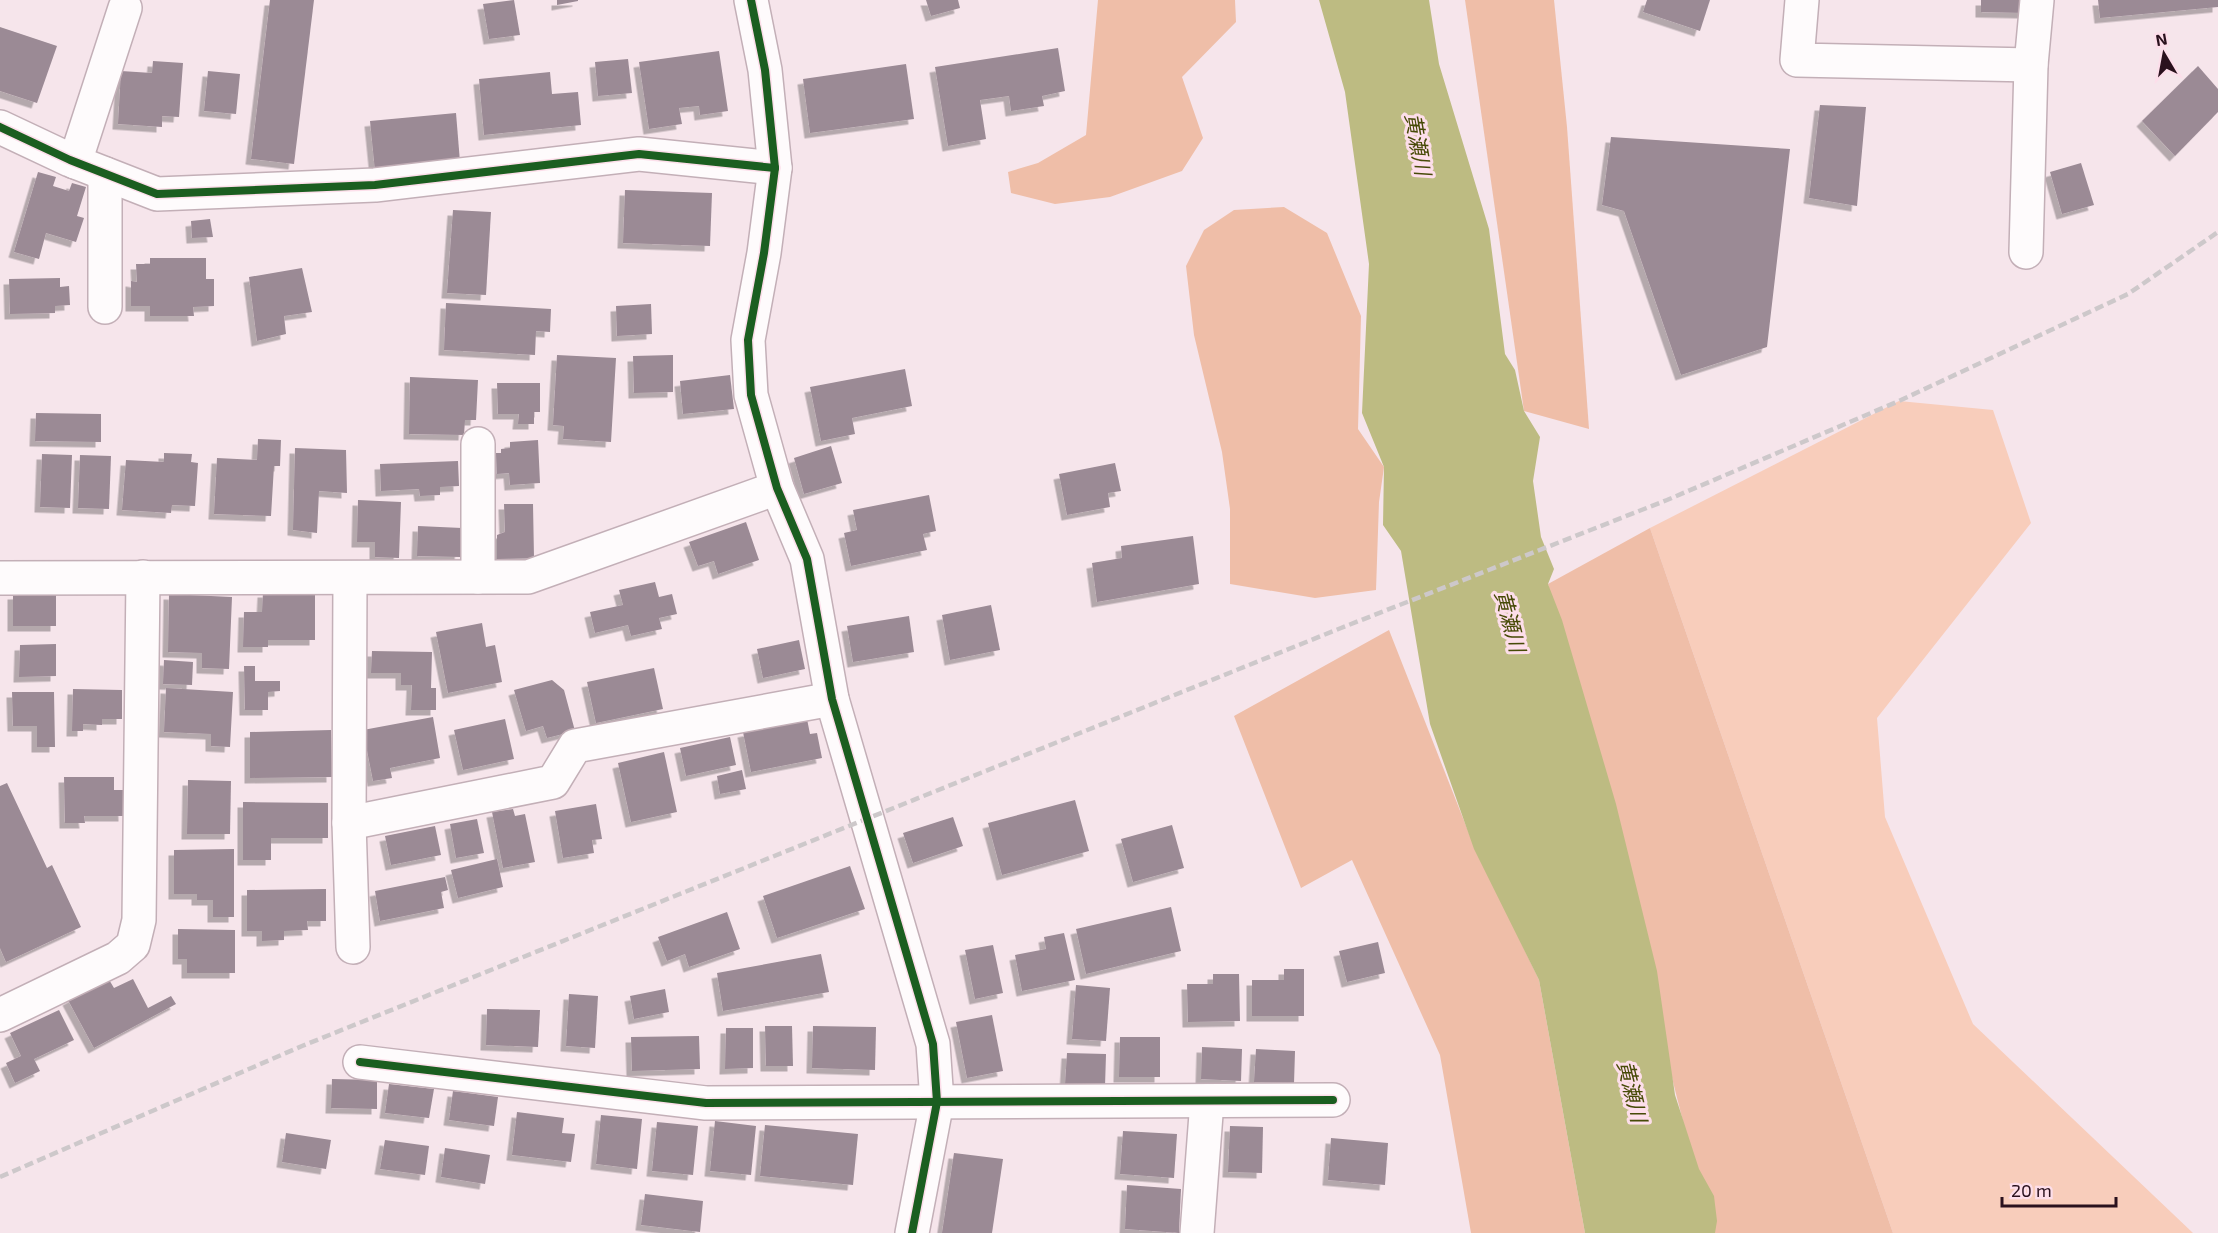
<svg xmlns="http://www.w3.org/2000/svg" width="2218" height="1233" font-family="'Exo 2','Noto Sans JP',sans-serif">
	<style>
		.green { fill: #f8cdbb }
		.forest { fill: #efbea8 }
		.water { fill: #bdbb82 }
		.building { fill: #9b8a95; filter: url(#shadow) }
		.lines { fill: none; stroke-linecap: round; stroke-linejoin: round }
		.street-casing { stroke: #c3afb7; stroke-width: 36 }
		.street { stroke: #fefbfc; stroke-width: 33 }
		.rail { stroke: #cdc8ca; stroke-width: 4.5; stroke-dasharray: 9 4.5; stroke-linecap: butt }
		.cycleway-casing { stroke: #fddeea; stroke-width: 11 }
		.cycleway { stroke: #1b5e20; stroke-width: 8 }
		.labels { text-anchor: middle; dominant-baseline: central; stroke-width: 6; stroke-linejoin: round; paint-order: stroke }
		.water-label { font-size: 21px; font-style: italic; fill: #474a07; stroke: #fddeea }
	</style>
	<defs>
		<filter id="shadow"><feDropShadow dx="-5.5" dy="5.5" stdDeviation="0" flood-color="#0004"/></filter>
	</defs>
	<rect width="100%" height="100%" fill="#f6e5eb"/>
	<!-- green -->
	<polygon class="green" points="1899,401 1993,410 2031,523 1877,718 1885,817 1973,1024 2193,1233 1893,1233 1650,528"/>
	<!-- forest -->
	<g class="forest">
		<polygon points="1098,0 1235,0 1236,22 1182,77 1203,138 1182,171 1110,197 1055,204 1011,193 1008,172 1038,163 1086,135"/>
		<polygon points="1465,0 1554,0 1567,127 1589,429 1524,411"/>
		<polygon points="1284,207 1327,233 1361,316 1358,429 1384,467 1379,502 1376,590 1315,598 1230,584 1230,509 1222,452 1194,335 1186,266 1204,230 1234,210"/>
		<polygon points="1650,528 1893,1233 1711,1233 1548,584"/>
		<polygon points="1389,630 1470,836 1539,980 1585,1233 1471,1233 1440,1055 1352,860 1301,888 1234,716"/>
	</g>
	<!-- water -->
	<polygon class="water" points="1319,0 1429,0 1439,64 1489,229 1505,354 1515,370 1524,411 1540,437 1533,481 1541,537 1554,569 1548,584 1562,620 1616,804 1657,971 1675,1095 1699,1169 1714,1196 1717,1221 1715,1233 1585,1233 1539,980 1474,849 1430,724 1401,551 1383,525 1384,467 1362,413 1369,264 1345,92"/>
	<!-- building -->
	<g class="building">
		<polygon points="270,0 314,0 294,164 251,159"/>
		<polygon points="514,0 520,35 489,39 483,4"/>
		<polygon points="557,0 578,0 578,1 557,5"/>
		<polygon points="926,0 958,0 960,8 931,16"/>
		<polygon points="1647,0 1710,0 1700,31 1643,12"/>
		<polygon points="1981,0 2027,0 2026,13 1981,12"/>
		<polygon points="2098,0 2218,0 2218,7 2100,18"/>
		<polygon points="0,27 57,46 37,103 0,91"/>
		<polygon points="1058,48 1065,91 1042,96 1044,106 1011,111 1009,96 980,100 986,139 948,146 935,67"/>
		<polygon points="719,51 728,111 700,115 699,106 679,108 682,124 649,129 639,62"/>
		<polygon points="628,59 632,93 598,96 595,62"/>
		<polygon points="153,61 183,63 179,117 162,116 162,127 118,124 121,71 152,73"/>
		<polygon points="906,64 914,119 810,133 803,79"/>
		<polygon points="2198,66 2218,89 2218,112 2175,156 2142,121"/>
		<polygon points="208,71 240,74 236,114 204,111"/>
		<polygon points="550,72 552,94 578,92 581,125 484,135 479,79"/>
		<polygon points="1820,105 1866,107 1857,206 1809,198"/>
		<polygon points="456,113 460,162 375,171 370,121"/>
		<polygon points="1611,137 1790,149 1767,347 1681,375 1624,211 1602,205"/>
		<polygon points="2081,163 2094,205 2062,214 2050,172"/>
		<polygon points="38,172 56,177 53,186 69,191 72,183 86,187 77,216 84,218 76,242 46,233 39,259 14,252"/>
		<polygon points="625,190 712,193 710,246 623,243"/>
		<polygon points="453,210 491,212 486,295 447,293"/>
		<polygon points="210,219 213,237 192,238 191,221"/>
		<polygon points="150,258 206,258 206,279 214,279 214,306 193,307 194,316 150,316 150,306 131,306 131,281 137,282 136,264 150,264"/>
		<polygon points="302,268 312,312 284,316 286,334 257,341 249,277"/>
		<polygon points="60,278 60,287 69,286 70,305 55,306 55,313 10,314 9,279"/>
		<polygon points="446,303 551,309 550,332 536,331 535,355 444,350"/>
		<polygon points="651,304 652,334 617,336 616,306"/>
		<polygon points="557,355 616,358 611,442 563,439 564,426 553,425"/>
		<polygon points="673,355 673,392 634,393 633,356"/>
		<polygon points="905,369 912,406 852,418 855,434 821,441 810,387"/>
		<polygon points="730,375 734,409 683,414 680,381"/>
		<polygon points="410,377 478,380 476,420 465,420 464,435 409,434"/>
		<polygon points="497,383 540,383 540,412 534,412 534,424 518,424 519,414 498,414"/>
		<polygon points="36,413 101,414 101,442 35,441"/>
		<polygon points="258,439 281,440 280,466 274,466 271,516 214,514 217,458 257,460"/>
		<polygon points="538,440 540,483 510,485 509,473 497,474 496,453 501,453 501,449 510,448 510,442"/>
		<polygon points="831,446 842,483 804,494 794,458"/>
		<polygon points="295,448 346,450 347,493 319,491 317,533 293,530"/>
		<polygon points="164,453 192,454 191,462 198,463 195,506 172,505 171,513 122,510 126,460 164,462"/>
		<polygon points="42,454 72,455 70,508 40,507"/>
		<polygon points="80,455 111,456 109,509 78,508"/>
		<polygon points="458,461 459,486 440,487 440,495 420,496 419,489 381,491 380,464"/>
		<polygon points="1115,463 1121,491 1108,493 1110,507 1067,515 1059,474"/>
		<polygon points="929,495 936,531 923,534 927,550 851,566 844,533 857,530 853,510"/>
		<polygon points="358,500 401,502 399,558 375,557 375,542 357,542"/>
		<polygon points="504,504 533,504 534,558 497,559 497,535 505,532"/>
		<polygon points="746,522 759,560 718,574 714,561 698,566 689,542"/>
		<polygon points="418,526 462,528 460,557 417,556"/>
		<polygon points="1193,536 1199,584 1097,602 1092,563 1122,558 1121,546"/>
		<polygon points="655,582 659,597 672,594 677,614 659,618 662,629 631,636 628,625 595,633 590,612 623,605 619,590"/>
		<polygon points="263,592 315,593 315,640 268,640 268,647 243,647 244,612 262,612"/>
		<polygon points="56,593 56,626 13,626 13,594"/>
		<polygon points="169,594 232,597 229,669 202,668 202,653 168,652"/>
		<polygon points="991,605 1000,650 950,660 942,615"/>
		<polygon points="909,616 914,652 853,662 847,626"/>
		<polygon points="482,623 486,647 495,645 502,682 448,693 436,632"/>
		<polygon points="799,640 805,669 763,678 757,649"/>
		<polygon points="56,644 56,676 19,677 20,645"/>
		<polygon points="372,651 432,652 431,688 436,688 436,710 411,710 412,685 401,685 401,673 371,673"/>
		<polygon points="164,660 193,662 192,685 163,684"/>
		<polygon points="244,666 255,666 255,681 280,681 280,691 268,692 268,710 245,710"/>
		<polygon points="654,668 663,709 596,723 587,682"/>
		<polygon points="552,680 564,690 575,731 547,738 543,726 526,731 514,690"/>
		<polygon points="166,688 233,692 230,747 211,746 211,734 164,732"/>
		<polygon points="73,689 122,690 122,719 102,719 102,725 83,724 83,731 72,731"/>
		<polygon points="12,692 54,692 55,747 37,747 37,726 13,726"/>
		<polygon points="433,717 440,758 390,768 392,778 373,781 363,730"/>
		<polygon points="505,719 514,759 463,770 454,730"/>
		<polygon points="807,719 810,734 817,733 822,758 751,772 743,732"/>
		<polygon points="331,730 332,777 250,778 250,732"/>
		<polygon points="730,737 736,765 686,776 680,748"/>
		<polygon points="664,752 677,812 631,822 618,763"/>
		<polygon points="742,770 746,789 720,794 717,776"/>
		<polygon points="64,777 114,777 114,790 123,790 124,816 84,816 85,823 65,823"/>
		<polygon points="188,780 231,781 230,834 187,834"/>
		<polygon points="7,783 47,868 52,865 81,927 6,962 0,948 0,786"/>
		<polygon points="1075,800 1089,851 1002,875 988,823"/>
		<polygon points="243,802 328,803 328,838 271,838 271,860 243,860"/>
		<polygon points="596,804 602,839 592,840 594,853 563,858 555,811"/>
		<polygon points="513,809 515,816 525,814 535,862 503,868 492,812"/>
		<polygon points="953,817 963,846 913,863 903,833"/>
		<polygon points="477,819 484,853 456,858 450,824"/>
		<polygon points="1172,825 1184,868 1133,882 1121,839"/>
		<polygon points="435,826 441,855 391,865 385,836"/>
		<polygon points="234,849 234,917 213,917 213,900 197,900 197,894 174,894 174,850"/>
		<polygon points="497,859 503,887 458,898 451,870"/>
		<polygon points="850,866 865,909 777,938 763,896"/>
		<polygon points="445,877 448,890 441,892 444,908 380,921 375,891"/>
		<polygon points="326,889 326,921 307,921 308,930 284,931 284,940 262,941 262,931 247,931 247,890"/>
		<polygon points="1171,907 1181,951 1086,974 1076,929"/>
		<polygon points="727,912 740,949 689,967 685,954 667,961 658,937"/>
		<polygon points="178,929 235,930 235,973 187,973 187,959 178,959"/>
		<polygon points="1064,933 1075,980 1022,991 1015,955 1046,949 1044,937"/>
		<polygon points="1378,942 1385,973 1347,982 1339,951"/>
		<polygon points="993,945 1003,993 975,999 965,950"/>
		<polygon points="821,954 829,992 723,1011 717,973"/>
		<polygon points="1284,969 1304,969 1304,1016 1252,1016 1252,980 1284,980"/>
		<polygon points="1213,974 1239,974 1240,1021 1188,1022 1187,984 1213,984"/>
		<polygon points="108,978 114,988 133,979 148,1008 171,996 176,1004 94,1048 68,1000"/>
		<polygon points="1076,985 1110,988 1106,1041 1072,1039"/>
		<polygon points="665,989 669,1012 634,1019 630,996"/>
		<polygon points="569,994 598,996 595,1048 566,1046"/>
		<polygon points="487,1009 540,1010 538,1047 486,1045"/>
		<polygon points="59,1010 74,1040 34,1059 40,1071 15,1083 6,1063 21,1056 10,1033"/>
		<polygon points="992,1015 1003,1071 967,1078 956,1022"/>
		<polygon points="765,1026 792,1026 793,1066 766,1066"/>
		<polygon points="813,1026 876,1027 875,1070 812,1068"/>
		<polygon points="726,1028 753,1028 753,1068 725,1069"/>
		<polygon points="699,1036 700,1069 632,1071 631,1037"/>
		<polygon points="1120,1037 1160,1037 1160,1077 1119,1077"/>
		<polygon points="1202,1047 1242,1049 1241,1081 1201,1079"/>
		<polygon points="1256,1049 1295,1051 1294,1083 1254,1082"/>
		<polygon points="1067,1053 1106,1054 1105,1086 1065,1085"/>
		<polygon points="332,1079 377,1080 377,1109 331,1108"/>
		<polygon points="389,1084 434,1089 429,1118 385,1113"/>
		<polygon points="453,1091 498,1097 494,1126 449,1120"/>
		<polygon points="517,1112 564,1118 562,1133 575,1134 571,1162 512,1155"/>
		<polygon points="601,1115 642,1119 637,1169 596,1164"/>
		<polygon points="715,1121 756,1126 751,1175 710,1171"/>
		<polygon points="657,1122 698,1126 693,1175 652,1171"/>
		<polygon points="765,1125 858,1134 853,1185 760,1176"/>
		<polygon points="1230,1126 1263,1127 1262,1173 1228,1172"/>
		<polygon points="1123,1131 1177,1134 1174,1178 1120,1174"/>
		<polygon points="286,1133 331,1140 326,1169 282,1162"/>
		<polygon points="1331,1138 1388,1143 1385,1185 1328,1180"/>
		<polygon points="385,1140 429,1146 425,1175 380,1169"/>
		<polygon points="445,1148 490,1155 485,1184 441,1177"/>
		<polygon points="954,1153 1003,1159 992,1233 942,1233"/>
		<polygon points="1127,1185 1181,1189 1179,1233 1125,1229"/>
		<polygon points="645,1194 703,1201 700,1232 641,1225"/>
	</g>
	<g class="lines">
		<defs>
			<g id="street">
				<polyline points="751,0 765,70 775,168 764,253 748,340 751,395 777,488 807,559 832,699 933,1044 937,1102 912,1233"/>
				<polyline points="1802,0 1797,60 2031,65"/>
				<polyline points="0,127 70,160 157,194 375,185 639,154 775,168"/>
				<polyline points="75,162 125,8"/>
				<polyline points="2026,252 2031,65 2037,0"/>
				<polyline points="105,307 105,174"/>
				<polyline points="478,577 478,444"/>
				<polyline points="0,578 528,577 777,488"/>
				<polyline points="350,578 349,823 353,947"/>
				<polyline points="349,823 553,782 575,746 832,699"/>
				<polyline points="0,1015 118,958 133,945 139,920 143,577"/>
				<polyline points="360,1062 706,1103 1333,1100"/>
				<polyline points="1197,1233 1207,1101"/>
			</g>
		</defs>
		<!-- street casing -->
		<use href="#street" class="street-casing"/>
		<!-- street -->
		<use href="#street" class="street"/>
		<!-- rail -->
		<polyline class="rail" points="0,1177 302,1046 1341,628 1667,500 1899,401 2128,294 2218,232"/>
		<defs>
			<g id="cycleway">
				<polyline points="751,0 765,70 775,168 764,253 748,340 751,395 777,488 807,559 832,699 933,1044 937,1102 912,1233"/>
				<polyline points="0,127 70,160 157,194 375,185 639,154 775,168"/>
				<polyline points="360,1062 706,1103 1333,1100"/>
			</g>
		</defs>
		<!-- cycleway casing -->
		<use href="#cycleway" class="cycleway-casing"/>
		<!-- cycleway -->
		<use href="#cycleway" class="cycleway"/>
	</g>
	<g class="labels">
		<!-- water labels -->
		<g class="water-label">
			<text transform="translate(1419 144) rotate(80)">黄瀬川</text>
			<text transform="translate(1511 621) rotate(75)">黄瀬川</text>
			<text transform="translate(1633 1091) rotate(76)">黄瀬川</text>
		</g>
	</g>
	<!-- north arrow -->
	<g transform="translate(2164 54) rotate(350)" stroke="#fddeea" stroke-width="4.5" paint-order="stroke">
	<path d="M0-4.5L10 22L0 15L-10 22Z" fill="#2a111d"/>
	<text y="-9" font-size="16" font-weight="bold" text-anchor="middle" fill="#2a111d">N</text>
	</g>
	<!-- scale -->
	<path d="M2002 1197v9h114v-9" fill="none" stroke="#2a111d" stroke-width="3"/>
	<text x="2011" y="1197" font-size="18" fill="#2a111d" stroke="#fddeea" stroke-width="4.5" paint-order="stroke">20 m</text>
</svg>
